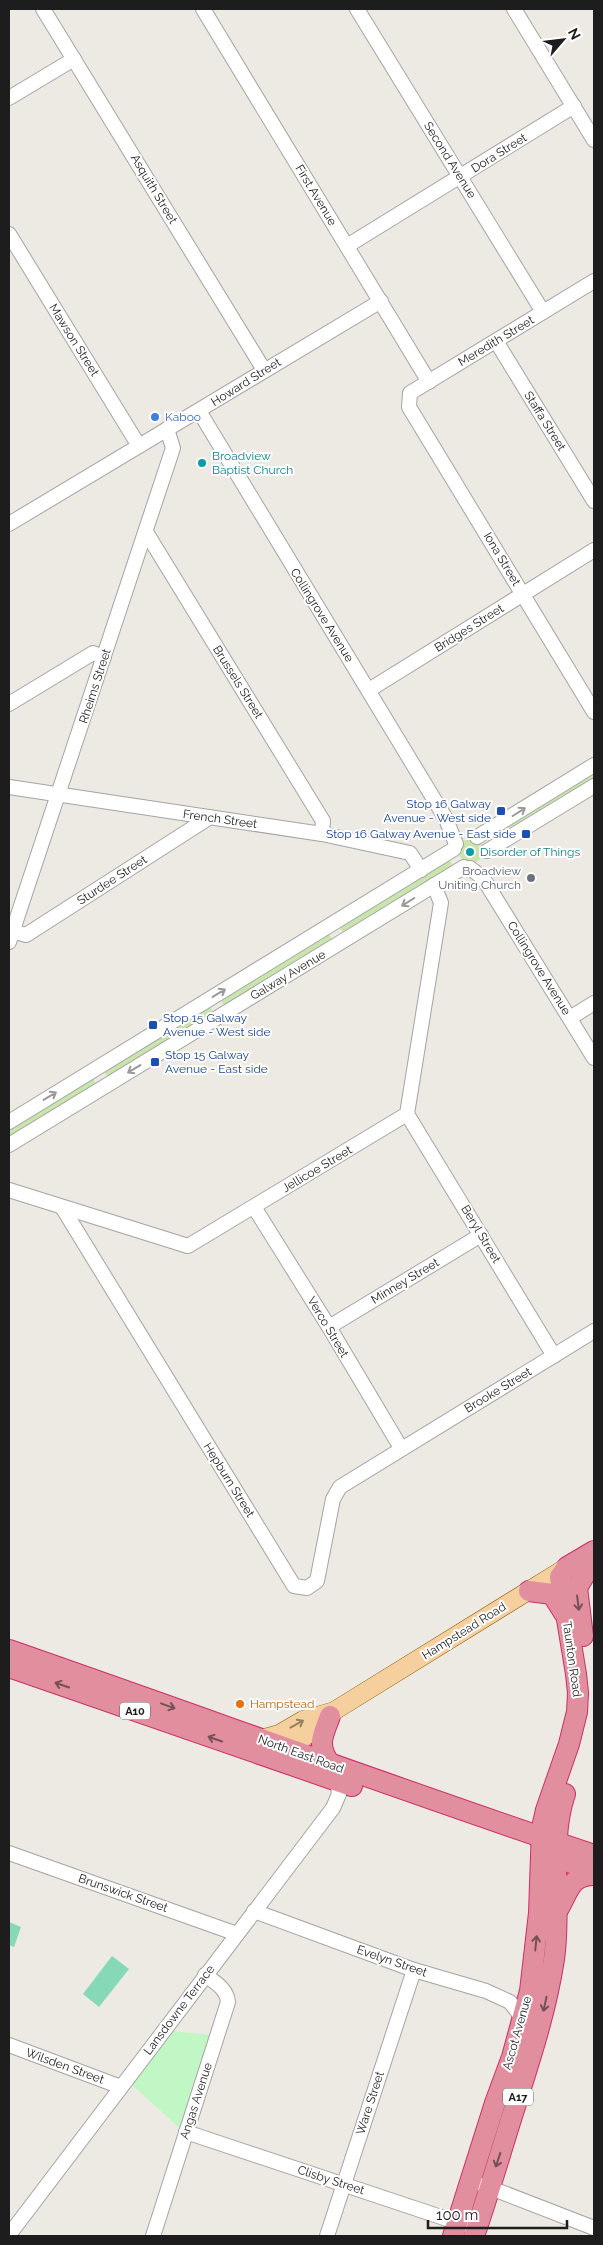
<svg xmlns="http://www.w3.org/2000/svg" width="603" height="2245" font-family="Raleway,sans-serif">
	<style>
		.grass { fill: #c9e5ab }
		.park { fill: #c1f6c5 }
		.pitch { fill: #85d9b7 }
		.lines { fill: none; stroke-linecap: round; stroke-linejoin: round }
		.minor-casing { stroke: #a4a4a4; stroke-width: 16 }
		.major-casing { stroke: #8d5f08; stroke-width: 19 }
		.highway-casing { stroke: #ce2d67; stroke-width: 22 }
		.minor { stroke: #fff; stroke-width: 14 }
		.major { stroke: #f6cf9f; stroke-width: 18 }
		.highway { stroke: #e18e9f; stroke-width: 20 }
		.oneway { stroke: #999 }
		.oneway2 { stroke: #755058 }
		.oneway3 { stroke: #947f64 }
		.shop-dot { fill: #3f7fe0; stroke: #fff; stroke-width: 2 }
		.culture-dot { fill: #0f9aa8; stroke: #fff; stroke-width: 2 }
		.transit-dot { fill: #1a4fb4; stroke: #fff; stroke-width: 2 }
		.worship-dot { fill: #6b7280; stroke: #fff; stroke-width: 2 }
		.food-dot { fill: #e8710a; stroke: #fff; stroke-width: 2 }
		.labels { text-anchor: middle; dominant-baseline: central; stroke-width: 4; stroke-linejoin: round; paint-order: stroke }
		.shield { fill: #fff; stroke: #616161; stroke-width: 1 }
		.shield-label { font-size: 11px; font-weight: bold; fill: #1d1d1d }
		.street-label { font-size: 12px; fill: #1d1d1d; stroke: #fff }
		.shop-label { font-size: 12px; fill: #366cbe; stroke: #fff; text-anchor: start }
		.culture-label { font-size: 12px; fill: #0d838f; stroke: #fff; text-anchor: start }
		.transit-label { font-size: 12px; fill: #164399; stroke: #fff; text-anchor: end }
		.worship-label { font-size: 12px; fill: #5b616d; stroke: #fff; text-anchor: end }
		.food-label { font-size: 12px; fill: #c56008; stroke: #fff; text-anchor: start }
	</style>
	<rect width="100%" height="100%" fill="#edeae3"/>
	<!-- grass -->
	<g class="grass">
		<polygon points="594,767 594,781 490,845 487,838"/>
		<circle cx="471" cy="851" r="12"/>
		<polygon points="449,860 454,867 344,933 339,927"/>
		<polygon points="329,933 332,940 228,1005 223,1004 220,999"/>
		<polygon points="210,1006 213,1014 109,1077 103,1071"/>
		<polygon points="93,1077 96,1086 9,1138 9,1126"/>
	</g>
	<!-- park -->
	<polygon class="park" points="172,2031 211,2035 182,2130 132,2085"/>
	<!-- pitch -->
	<g class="pitch">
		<polygon points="9,1922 21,1927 14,1947 9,1945"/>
		<polygon points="112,1956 129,1969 99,2007 83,1994"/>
	</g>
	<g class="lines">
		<defs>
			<g id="minor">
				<polyline points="43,9 264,370"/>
				<polyline points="203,9 429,382"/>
				<polyline points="357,9 543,312"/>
				<polyline points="514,9 594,140"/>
				<polyline points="9,98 74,59"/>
				<polyline points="9,234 139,446"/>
				<polyline points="347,246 574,106"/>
				<polyline points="594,281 410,393 409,407 594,712"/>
				<polyline points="496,341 594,501"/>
				<polyline points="199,411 446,819 456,844"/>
				<polyline points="9,524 381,301"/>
				<polyline points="146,532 323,821 322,834"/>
				<polyline points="369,690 594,550"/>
				<polyline points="9,704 93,653 104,657"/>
				<polyline points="9,787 322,834 410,853 421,870"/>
				<polyline points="477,837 594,765"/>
				<polyline points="487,851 594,786"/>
				<polyline points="470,868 483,878 594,1058"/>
				<polyline points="12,931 26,935 210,817"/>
				<polyline points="9,942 173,448 167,429"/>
				<polyline points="570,1018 594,1003"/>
				<polyline points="407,1114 554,1356"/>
				<polyline points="9,1122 454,849"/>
				<polyline points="9,1145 464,867"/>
				<polyline points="9,1190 188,1246 407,1114 441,903 434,885"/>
				<polyline points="62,1207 294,1586 307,1588 317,1581 333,1499 340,1487 594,1331"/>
				<polyline points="254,1207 329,1327 401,1448"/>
				<polyline points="329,1327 481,1235"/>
				<polyline points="9,1853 237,1934"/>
				<polyline points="254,1911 414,1970 486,1991 510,2002 523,2019"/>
				<polyline points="9,2045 121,2087"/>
				<polyline points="186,2132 465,2225"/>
				<polyline points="483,2185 594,2228"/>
				<polyline points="9,2235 333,1808 339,1794 337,1781"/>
				<path d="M153,2236L228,2002C227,1989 215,1982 205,1975"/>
				<polyline points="327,2236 414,1970"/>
			</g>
			<g id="major">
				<polyline points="261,1739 279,1734 303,1720 334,1711 567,1567"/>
				<polyline points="287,1747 302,1739 331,1715"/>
			</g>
			<g id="highway">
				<polyline points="529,1591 552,1594 564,1613"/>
				<polyline points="583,1636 577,1588 594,1559"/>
				<path d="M9,1650C204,1718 398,1789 594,1855"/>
				<polyline points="9,1667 352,1786"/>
				<path d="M330,1764C316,1744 323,1736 330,1716"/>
				<polyline points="547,1854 594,1871"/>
				<path d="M559,1908C569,1890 571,1875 594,1875"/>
				<polyline points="453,2236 495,2103 512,2057 530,1991 539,1913 542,1828 546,1810 569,1744 577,1712 578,1693 576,1674 560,1577 567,1567 594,1551"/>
				<path d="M474,2236C488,2196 500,2154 513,2113C529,2062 546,2012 554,1959C562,1907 548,1843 565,1794"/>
			</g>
		</defs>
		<!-- minor casing -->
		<use href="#minor" class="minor-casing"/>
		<!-- major casing -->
		<use href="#major" class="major-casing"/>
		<!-- highway casing -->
		<use href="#highway" class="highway-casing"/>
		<!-- minor -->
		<use href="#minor" class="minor"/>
		<!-- major -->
		<use href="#major" class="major"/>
		<!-- highway -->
		<use href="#highway" class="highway"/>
	</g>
	<!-- one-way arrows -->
	<defs><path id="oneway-shaft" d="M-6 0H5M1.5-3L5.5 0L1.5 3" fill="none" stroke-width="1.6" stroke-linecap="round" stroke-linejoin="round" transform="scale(1.25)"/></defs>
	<g class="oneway">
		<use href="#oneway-shaft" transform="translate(519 812) rotate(-32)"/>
		<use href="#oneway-shaft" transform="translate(408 902) rotate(148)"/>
		<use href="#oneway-shaft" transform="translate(219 993) rotate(-31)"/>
		<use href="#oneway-shaft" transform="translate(134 1069) rotate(149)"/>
		<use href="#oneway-shaft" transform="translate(50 1096) rotate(-31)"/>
	</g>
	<g class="oneway2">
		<use href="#oneway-shaft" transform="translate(578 1603) rotate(83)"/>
		<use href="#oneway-shaft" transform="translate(62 1685) rotate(-161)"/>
		<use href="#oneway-shaft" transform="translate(168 1706) rotate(20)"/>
		<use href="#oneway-shaft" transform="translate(215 1739) rotate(-161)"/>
		<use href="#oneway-shaft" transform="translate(536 1943) rotate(-84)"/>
		<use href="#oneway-shaft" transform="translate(545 2004) rotate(102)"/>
		<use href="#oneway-shaft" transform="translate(498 2160) rotate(108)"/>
	</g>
	<use class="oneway3" href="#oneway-shaft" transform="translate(297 1724) rotate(-29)"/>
	<!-- markers -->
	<circle class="shop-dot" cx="155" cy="417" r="5"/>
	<g class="culture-dot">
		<circle cx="202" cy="463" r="5"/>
		<circle cx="470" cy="852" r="5"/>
	</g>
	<g class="transit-dot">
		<rect x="496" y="806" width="10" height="10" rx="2.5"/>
		<rect x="521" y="829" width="10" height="10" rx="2.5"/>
		<rect x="148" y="1020" width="10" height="10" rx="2.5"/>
		<rect x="150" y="1057" width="10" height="10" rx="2.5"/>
	</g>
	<circle class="worship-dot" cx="531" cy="878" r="5"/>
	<circle class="food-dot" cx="240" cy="1704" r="5"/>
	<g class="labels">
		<!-- shield labels -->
		<g class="shield">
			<rect x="120" y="1702.5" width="30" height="17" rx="4"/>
			<rect x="503" y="2088.5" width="30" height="17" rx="4"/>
		</g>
		<g class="shield-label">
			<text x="135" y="1711">A10</text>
			<text x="518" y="2097">A17</text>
		</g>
		<!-- street labels -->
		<g class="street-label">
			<text transform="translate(499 153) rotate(-32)">Dora Street</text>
			<text transform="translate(450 160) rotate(58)">Second Avenue</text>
			<text transform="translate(154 189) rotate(59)">Asquith Street</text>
			<text transform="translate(316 195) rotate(59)">First Avenue</text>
			<text transform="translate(74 340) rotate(58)">Mawson Street</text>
			<text transform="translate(496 341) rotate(-31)">Meredith Street</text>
			<text transform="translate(246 382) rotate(-32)">Howard Street</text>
			<text transform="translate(545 421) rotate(58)">Staffa Street</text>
			<text transform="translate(502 559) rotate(59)">Iona Street</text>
			<text transform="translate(322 615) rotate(58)">Collingrove Avenue</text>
			<text transform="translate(469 628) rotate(-32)">Bridges Street</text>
			<text transform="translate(238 682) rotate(58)">Brussels Street</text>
			<text transform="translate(95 686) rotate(-72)">Rheims Street</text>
			<text transform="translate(220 819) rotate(8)">French Street</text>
			<text transform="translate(112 880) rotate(-33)">Sturdee Street</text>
			<text transform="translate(539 968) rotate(58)">Collingrove Avenue</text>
			<text transform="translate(288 975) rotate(-31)">Galway Avenue</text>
			<text transform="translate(317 1169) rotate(-31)">Jellicoe Street</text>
			<text transform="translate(481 1234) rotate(59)">Beryl Street</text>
			<text transform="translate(405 1281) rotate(-31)">Minney Street</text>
			<text transform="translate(328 1327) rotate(59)">Verco Street</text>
			<text transform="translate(498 1390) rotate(-31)">Brooke Street</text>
			<text transform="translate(229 1480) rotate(58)">Hepburn Street</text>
			<text transform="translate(464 1631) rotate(-32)">Hampstead Road</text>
			<text transform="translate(572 1659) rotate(82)">Taunton Road</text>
			<text transform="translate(301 1754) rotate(20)">North East Road</text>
			<text transform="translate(123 1893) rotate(19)">Brunswick Street</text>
			<text transform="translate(392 1961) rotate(19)">Evelyn Street</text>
			<text transform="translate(179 2010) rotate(-53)">Lansdowne Terrace</text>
			<text transform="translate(517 2033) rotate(-74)">Ascot Avenue</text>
			<text transform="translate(65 2066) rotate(20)">Wilsden Street</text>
			<text transform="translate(196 2101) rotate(-72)">Angas Avenue</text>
			<text transform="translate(370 2103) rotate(-72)">Ware Street</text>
			<text transform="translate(331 2180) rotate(18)">Clisby Street</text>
		</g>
		<!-- shop labels -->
		<g class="shop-label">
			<text x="165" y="417">Kaboo</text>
		</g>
		<!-- culture labels -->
		<g class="culture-label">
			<text x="212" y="456">Broadview<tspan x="212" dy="14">Baptist Church</tspan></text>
			<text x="480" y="852">Disorder of Things</text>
		</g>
		<!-- transit labels -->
		<g class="transit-label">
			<text x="491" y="804">Stop 16 Galway<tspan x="491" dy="14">Avenue - West side</tspan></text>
			<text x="516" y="834">Stop 16 Galway Avenue - East side</text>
			<text x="163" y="1018" text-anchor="start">Stop 15 Galway<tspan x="163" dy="14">Avenue - West side</tspan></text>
			<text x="165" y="1055" text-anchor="start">Stop 15 Galway<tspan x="165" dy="14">Avenue - East side</tspan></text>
		</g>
		<!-- worship labels -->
		<g class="worship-label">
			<text x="521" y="871">Broadview<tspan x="521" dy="14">Uniting Church</tspan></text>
		</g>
		<!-- food labels -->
		<g class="food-label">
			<text x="250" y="1704">Hampstead</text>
		</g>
	</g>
	<!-- border -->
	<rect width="603" height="2245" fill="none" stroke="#1d1d1d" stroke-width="20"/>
	<!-- north arrow -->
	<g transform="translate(563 40) rotate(62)" stroke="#ffffff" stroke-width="4" paint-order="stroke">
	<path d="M0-4L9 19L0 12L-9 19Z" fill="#1d1d1d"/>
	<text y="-8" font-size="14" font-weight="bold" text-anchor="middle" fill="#1d1d1d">N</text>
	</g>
	<!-- scale -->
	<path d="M428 2220v8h139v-8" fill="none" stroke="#1d1d1d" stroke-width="2.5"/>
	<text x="436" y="2220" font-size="15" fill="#1d1d1d" stroke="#ffffff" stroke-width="4" paint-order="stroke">100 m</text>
</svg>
